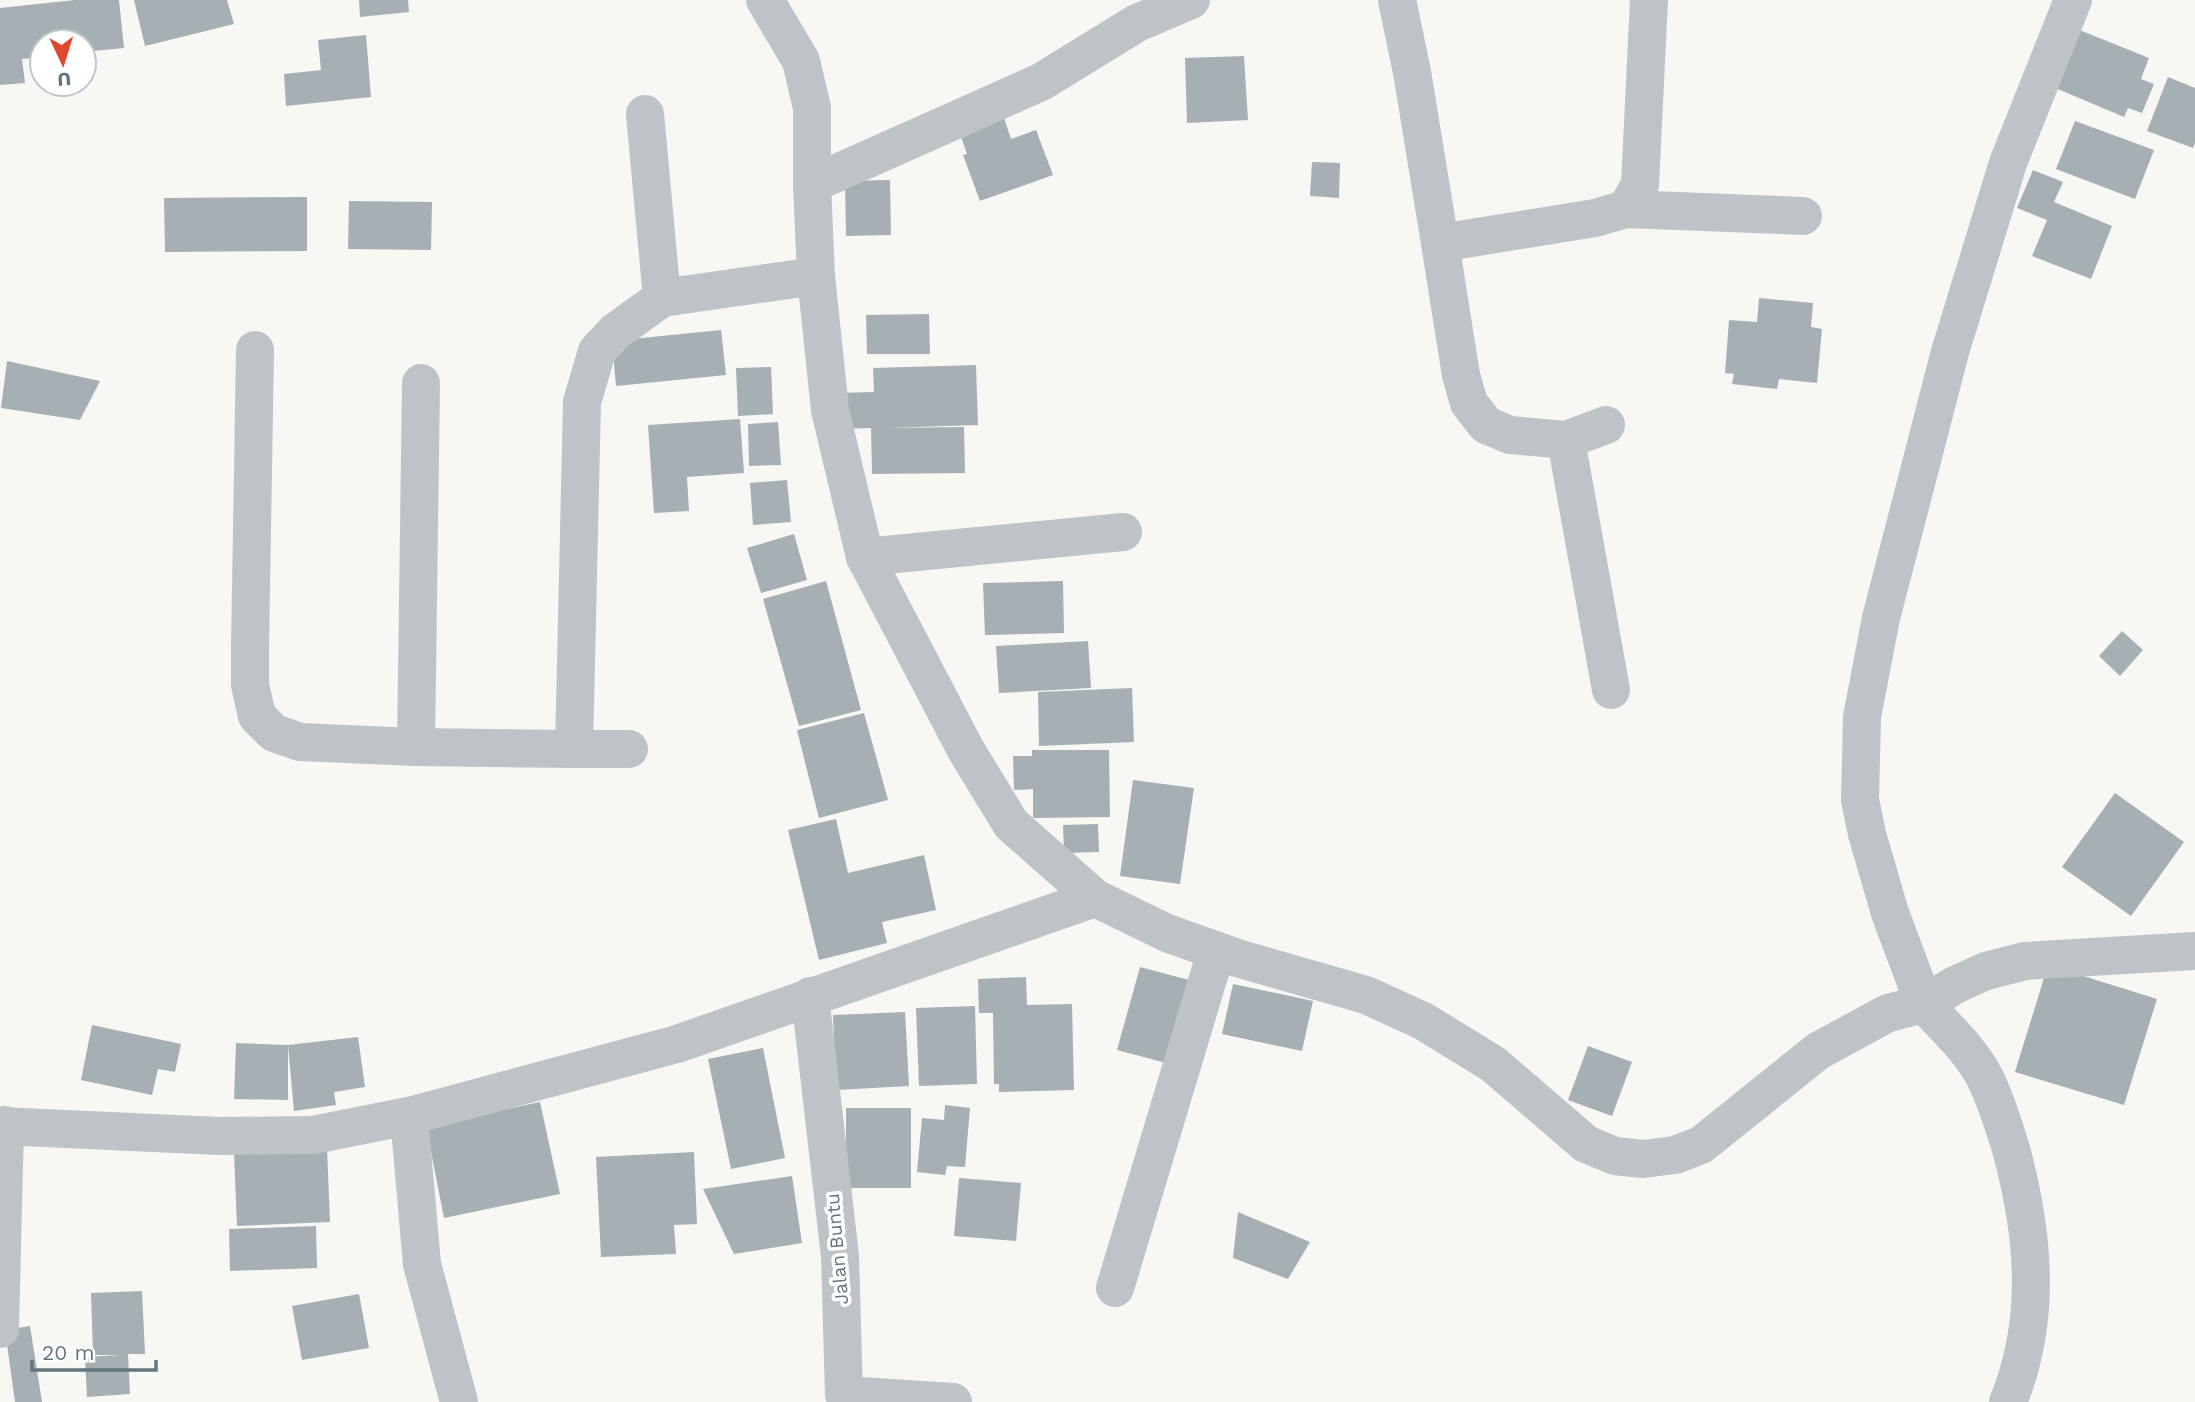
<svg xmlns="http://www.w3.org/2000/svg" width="2195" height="1402" font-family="'Work Sans',sans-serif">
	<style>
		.building { fill: #a5afb4 }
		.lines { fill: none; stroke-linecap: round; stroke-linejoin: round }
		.minor { stroke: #bec3c7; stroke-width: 38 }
		.labels { text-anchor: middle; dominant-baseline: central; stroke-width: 7; stroke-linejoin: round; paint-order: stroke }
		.street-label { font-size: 19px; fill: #63757f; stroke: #fff }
	</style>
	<rect width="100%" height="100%" fill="#f7f7f4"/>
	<!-- building -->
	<g class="building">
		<polygon points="75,0 119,0 124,48 84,52 84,42 42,42 42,57 22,59 25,83 0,85 0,8"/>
		<polygon points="134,0 227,0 234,24 145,46"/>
		<polygon points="359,0 408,0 409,12 360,17"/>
		<polygon points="2077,29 2149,58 2141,79 2154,84 2142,113 2128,108 2124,117 2053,87"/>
		<polygon points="366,35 371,97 286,106 284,74 321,70 318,40"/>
		<polygon points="1244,56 1248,120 1187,123 1185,58"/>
		<polygon points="2168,77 2195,88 2195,143 2193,148 2147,131"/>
		<polygon points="1004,118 1011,139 1036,130 1053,175 980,201 963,155 967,154 960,134"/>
		<polygon points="2075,121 2154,150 2135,199 2056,169"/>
		<polygon points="1312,162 1340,163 1339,198 1310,196"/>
		<polygon points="2033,170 2063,182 2054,202 2112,226 2091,279 2032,256 2047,220 2017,208"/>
		<polygon points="890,180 891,235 846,236 845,181"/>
		<polygon points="307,197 307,251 165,252 164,198"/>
		<polygon points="349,201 432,202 431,250 348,249"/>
		<polygon points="1759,298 1813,303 1811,327 1822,329 1817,383 1779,379 1777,389 1732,384 1734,374 1725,373 1729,320 1757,322"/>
		<polygon points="929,314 930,354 867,354 866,315"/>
		<polygon points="721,330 726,375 616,386 612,341"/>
		<polygon points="7,361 100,381 80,420 1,408"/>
		<polygon points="976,365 978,425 884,428 964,427 965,473 872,474 871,428 836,429 835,393 874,392 873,368"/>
		<polygon points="771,367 773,414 738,416 736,368"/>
		<polygon points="740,419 744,473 687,477 689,511 654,513 648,425"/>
		<polygon points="778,422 781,465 749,466 748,424"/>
		<polygon points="787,480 791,522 753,525 750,483"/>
		<polygon points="794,534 807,580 761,593 747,548"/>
		<polygon points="826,581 861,710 799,726 763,599"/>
		<polygon points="1063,581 1064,633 985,635 983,583"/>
		<polygon points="2122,631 2143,650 2120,676 2099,656"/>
		<polygon points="1088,641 1091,688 999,693 996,646"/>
		<polygon points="1132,688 1134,742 1039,746 1038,692"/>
		<polygon points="864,713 888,800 819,818 797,730"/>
		<polygon points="1032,750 1109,750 1110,817 1033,818 1033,789 1014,790 1013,756 1032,756"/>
		<polygon points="1133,780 1194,788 1180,884 1120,876"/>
		<polygon points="2115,793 2184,842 2131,916 2062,867"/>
		<polygon points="836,819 848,873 924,855 936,910 882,922 887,943 819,960 788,830"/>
		<polygon points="1098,824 1099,852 1064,853 1063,825"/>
		<polygon points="2048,965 2157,999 2124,1105 2015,1072"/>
		<polygon points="1140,967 1193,981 1170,1064 1117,1050"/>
		<polygon points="1026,977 1027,1005 1072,1004 1074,1090 999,1092 999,1084 994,1084 993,1013 979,1013 978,979"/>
		<polygon points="1233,984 1313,1001 1302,1051 1222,1034"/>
		<polygon points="975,1006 977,1084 919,1086 916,1008"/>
		<polygon points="905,1012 909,1086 836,1090 833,1015"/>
		<polygon points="92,1025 181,1044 175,1072 158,1069 152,1095 81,1080"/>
		<polygon points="358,1037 365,1087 334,1092 336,1105 294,1111 288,1045"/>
		<polygon points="236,1043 288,1045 288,1100 234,1099"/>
		<polygon points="1588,1046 1632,1062 1612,1116 1568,1100"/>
		<polygon points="763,1048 785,1158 731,1169 708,1059"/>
		<polygon points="540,1102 560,1194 444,1218 426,1126"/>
		<polygon points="945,1105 970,1108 965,1167 947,1166 945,1175 917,1172 922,1118 944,1120"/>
		<rect x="846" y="1108" width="65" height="80"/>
		<polygon points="327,1148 330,1222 237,1226 234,1152"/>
		<polygon points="694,1152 697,1224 674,1225 676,1254 601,1257 596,1157"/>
		<polygon points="792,1176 802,1243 734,1254 703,1189"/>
		<polygon points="959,1178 1021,1183 1016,1241 954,1236"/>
		<polygon points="1238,1212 1310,1242 1288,1279 1233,1258"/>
		<polygon points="316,1226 317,1268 230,1271 229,1229"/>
		<polygon points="142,1291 145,1354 128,1354 130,1394 87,1397 85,1357 120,1355 93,1355 91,1293"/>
		<polygon points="359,1294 369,1348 302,1360 292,1306"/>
		<polygon points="30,1326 42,1402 15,1402 5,1330"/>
	</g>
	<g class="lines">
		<!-- minor -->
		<g class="minor">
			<path d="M765,0L801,61L812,108V184L816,276L830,410L865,557L966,750L1011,824L1095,898L1167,933L1237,958L1366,995L1423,1021L1493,1064L1586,1144L1615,1156L1643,1159L1675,1155L1701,1145L1818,1051L1888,1013L1924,1004C1945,1027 1971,1050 1985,1078C1996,1100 2004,1126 2011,1149C2034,1234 2042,1319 2008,1402"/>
			<polyline points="1397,0 1412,72 1440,243"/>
			<polyline points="2073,0 2008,163 1950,352 1881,618 1862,717 1860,800 1867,834 1890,913 1924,1004 1955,985 1986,971 2025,961 2195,951"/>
			<polyline points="645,114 662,298"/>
			<polyline points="812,184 1041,82 1137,23 1191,0"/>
			<polyline points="1626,209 1803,216"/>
			<polyline points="255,350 250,649 250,685 257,716 274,733 300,742 416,747 574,749"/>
			<polyline points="1606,425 1566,440 1510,435 1486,425 1469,403 1461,375 1440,243 1595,218 1626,209 1640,185 1649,0"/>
			<polyline points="1566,440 1611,690"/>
			<polyline points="865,557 1123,532"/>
			<polyline points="416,747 421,383"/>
			<polyline points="629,749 574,749 582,402 597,351 615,332 662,298 816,276"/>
			<polyline points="810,996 840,1256 844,1395 953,1402"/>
			<polyline points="409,1116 422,1264 459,1402"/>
			<polyline points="0,1126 219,1136 313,1135 409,1116 677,1044 1095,898"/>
			<polyline points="1115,1288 1216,952"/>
			<polyline points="0,1329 5,1125"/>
		</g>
	</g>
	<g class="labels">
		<!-- street labels -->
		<g class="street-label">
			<text transform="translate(837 1249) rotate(-95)">Jalan Buntu</text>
		</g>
	</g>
	<!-- north arrow -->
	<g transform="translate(63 63) rotate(176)"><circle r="33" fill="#ffffff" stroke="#c1c8cc" stroke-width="2"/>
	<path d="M0-5L12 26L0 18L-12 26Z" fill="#e0462c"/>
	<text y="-10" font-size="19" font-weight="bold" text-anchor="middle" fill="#63757f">U</text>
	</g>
	<!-- scale -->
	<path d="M32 1360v10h124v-10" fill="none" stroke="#63757f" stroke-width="3.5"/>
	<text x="42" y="1360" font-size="21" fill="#63757f" stroke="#ffffff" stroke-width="5" paint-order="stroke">20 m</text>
</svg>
